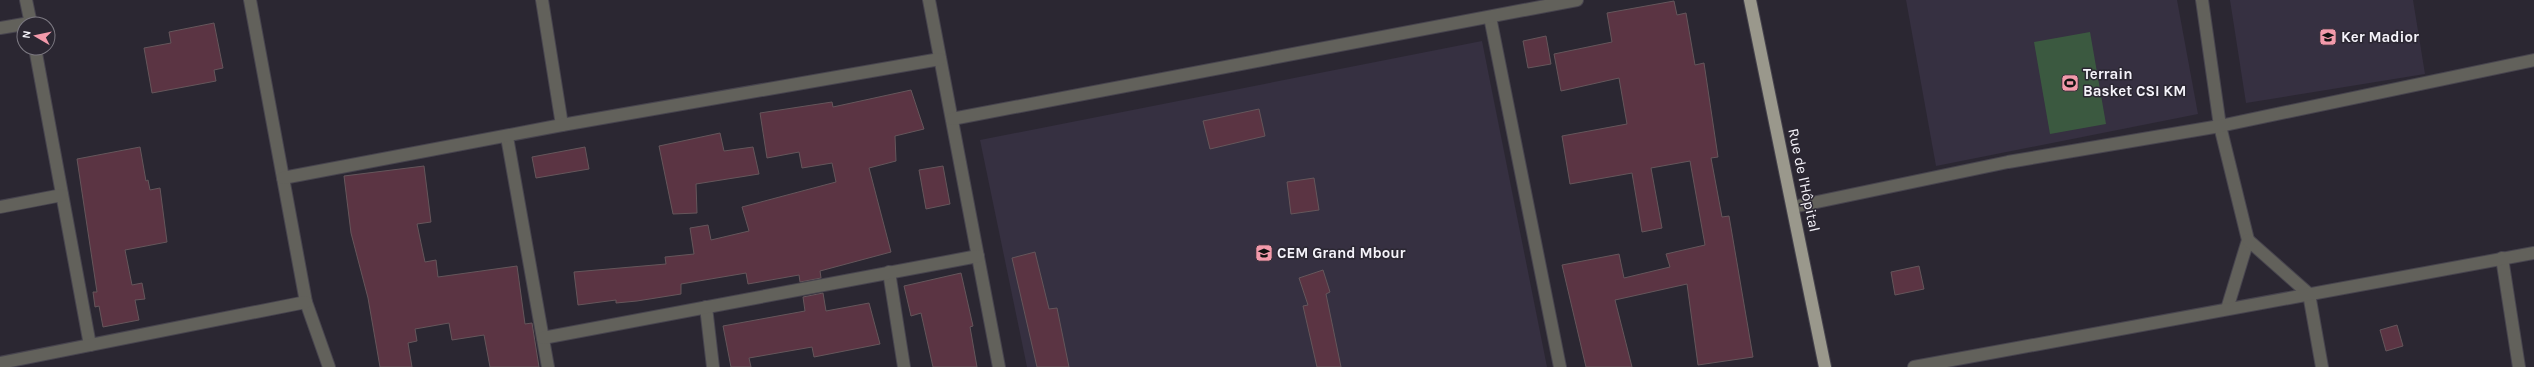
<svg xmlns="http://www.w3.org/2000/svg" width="2534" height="367" font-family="Karla,sans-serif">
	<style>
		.built { fill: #363041 }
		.green { fill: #3b5940 }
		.building { fill: #5b3443; stroke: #65565b }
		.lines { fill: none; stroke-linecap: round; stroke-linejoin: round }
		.minor-casing { stroke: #47444e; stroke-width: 14 }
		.major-casing { stroke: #47444e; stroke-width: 14 }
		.minor { stroke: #62615b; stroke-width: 12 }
		.major { stroke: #9a988c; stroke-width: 12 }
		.labels { text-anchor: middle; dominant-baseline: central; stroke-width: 3; stroke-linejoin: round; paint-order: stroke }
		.poi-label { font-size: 15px; font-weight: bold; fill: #f5f3fa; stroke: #2b2732; text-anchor: start }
		.street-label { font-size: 15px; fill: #f5f3fa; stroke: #2b2732 }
	</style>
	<rect width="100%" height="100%" fill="#2b2732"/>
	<!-- built -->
	<g class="built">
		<polygon points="1906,0 2177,0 2198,114 1936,166"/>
		<polygon points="2230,0 2413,0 2425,74 2246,103"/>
		<polygon points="1482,41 1547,367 1027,367 980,140"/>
	</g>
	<!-- green -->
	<polygon class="green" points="2090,32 2106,124 2050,134 2034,42"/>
	<!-- building -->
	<g class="building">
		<polygon points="1674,1 1677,15 1686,13 1695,65 1704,63 1718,157 1711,158 1722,217 1729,216 1753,357 1698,365 1687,284 1615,300 1632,367 1586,367 1562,265 1619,254 1624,278 1670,267 1666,254 1705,245 1690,161 1651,168 1662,228 1642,232 1632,173 1570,184 1562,136 1627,124 1619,78 1561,91 1554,54 1612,42 1607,13"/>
		<polygon points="214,23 223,68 214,70 216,81 152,93 144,48 171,43 169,32"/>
		<polygon points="1546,36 1551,64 1528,68 1523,41"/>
		<polygon points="911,90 924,129 895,136 896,161 869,168 891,252 820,271 821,278 800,282 799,275 748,284 746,273 681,284 681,294 637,301 616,303 616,300 578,305 574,272 666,264 665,257 694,254 690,228 708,225 711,240 749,231 742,207 836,182 832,163 802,168 799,152 767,158 760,113 832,102 833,107"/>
		<polygon points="1259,109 1265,136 1210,149 1203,121"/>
		<polygon points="720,133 724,151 753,147 759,174 696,184 697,213 673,214 659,146"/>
		<polygon points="140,147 146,181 148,180 150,190 160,188 167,242 125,250 132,285 142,283 145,299 135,300 139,320 103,327 99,306 95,307 93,292 97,292 77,159"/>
		<polygon points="585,147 589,169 536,178 532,157"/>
		<polygon points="424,166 431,222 417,224 425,262 436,260 438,277 517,266 525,324 532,323 539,367 490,367 484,335 452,340 449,323 415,329 417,341 408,343 412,367 380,367 368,298 351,233 344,176"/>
		<polygon points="943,166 950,204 926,209 919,170"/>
		<polygon points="1314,178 1319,210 1291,214 1287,182"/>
		<polygon points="1035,252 1049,309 1057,308 1069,367 1037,367 1012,258"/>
		<polygon points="1919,266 1924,289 1895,295 1891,272"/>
		<polygon points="1323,270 1330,292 1326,294 1341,367 1317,367 1303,306 1308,305 1299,278"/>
		<polygon points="961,273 973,326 970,327 977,367 933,367 921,313 911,316 904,286"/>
		<polygon points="823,293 826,311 869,303 880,344 814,357 812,347 749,358 751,367 731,367 723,326 805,311 803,297"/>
		<polygon points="2397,325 2403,346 2386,351 2380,330"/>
	</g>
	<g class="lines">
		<defs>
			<g id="minor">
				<polyline points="26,0 31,24"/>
				<polyline points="250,0 306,302 329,367"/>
				<polyline points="542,0 562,125"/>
				<polyline points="929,0 999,367"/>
				<polyline points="2202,0 2220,126 2248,240 2227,309"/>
				<polyline points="1490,17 1560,367"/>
				<polyline points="0,28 24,24"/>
				<polyline points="35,48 90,345"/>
				<polyline points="952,119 1577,0"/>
				<polyline points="507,137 548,367"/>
				<polyline points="283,178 562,125 940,59"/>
				<polyline points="0,207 62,195"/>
				<polyline points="1793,207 2008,162 2220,126 2534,60"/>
				<polyline points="2248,240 2309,294 2322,367"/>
				<polyline points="2502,258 2519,367"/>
				<polyline points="889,272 904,367"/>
				<polyline points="706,307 713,367"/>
				<polyline points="543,338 978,256"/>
				<polyline points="0,363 306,302"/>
				<polyline points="1914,367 2534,253"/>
			</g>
			<polyline id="major" points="1750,0 1825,367"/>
		</defs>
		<!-- minor casing -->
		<use href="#minor" class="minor-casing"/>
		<!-- major casing -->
		<use href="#major" class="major-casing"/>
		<!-- minor -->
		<use href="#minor" class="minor"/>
		<!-- major -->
		<use href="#major" class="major"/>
	</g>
	<!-- icons -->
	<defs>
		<symbol id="school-square" viewBox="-11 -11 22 22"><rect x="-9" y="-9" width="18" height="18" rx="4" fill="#f39aab" stroke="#2b2732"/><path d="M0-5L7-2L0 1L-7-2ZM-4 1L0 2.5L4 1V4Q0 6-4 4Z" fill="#111"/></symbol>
		<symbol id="stadium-square" viewBox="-11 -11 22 22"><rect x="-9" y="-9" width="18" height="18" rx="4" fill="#f39aab" stroke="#2b2732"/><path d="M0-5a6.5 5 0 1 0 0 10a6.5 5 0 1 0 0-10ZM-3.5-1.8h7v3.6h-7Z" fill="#111"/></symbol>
	</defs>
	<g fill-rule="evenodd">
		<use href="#school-square" x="2318" y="27" width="20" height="20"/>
		<use href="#stadium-square" x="2060" y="73" width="20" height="20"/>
		<use href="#school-square" x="1254" y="243" width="20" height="20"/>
	</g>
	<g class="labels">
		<!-- poi labels -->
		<g class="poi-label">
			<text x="2341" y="37">Ker Madior</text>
			<text x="2083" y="74">Terrain<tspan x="2083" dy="17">Basket CSI KM</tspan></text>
			<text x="1277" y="253">CEM Grand Mbour</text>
		</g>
		<!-- street labels -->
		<g class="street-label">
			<text transform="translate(1804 180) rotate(78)">Rue de l'Hôpital</text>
		</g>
	</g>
	<!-- north arrow -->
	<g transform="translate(36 36) rotate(279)"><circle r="19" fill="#2b2732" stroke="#7c7982"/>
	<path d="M0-3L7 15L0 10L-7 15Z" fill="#f39aab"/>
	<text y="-6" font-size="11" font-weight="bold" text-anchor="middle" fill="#f5f3fa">N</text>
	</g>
</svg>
